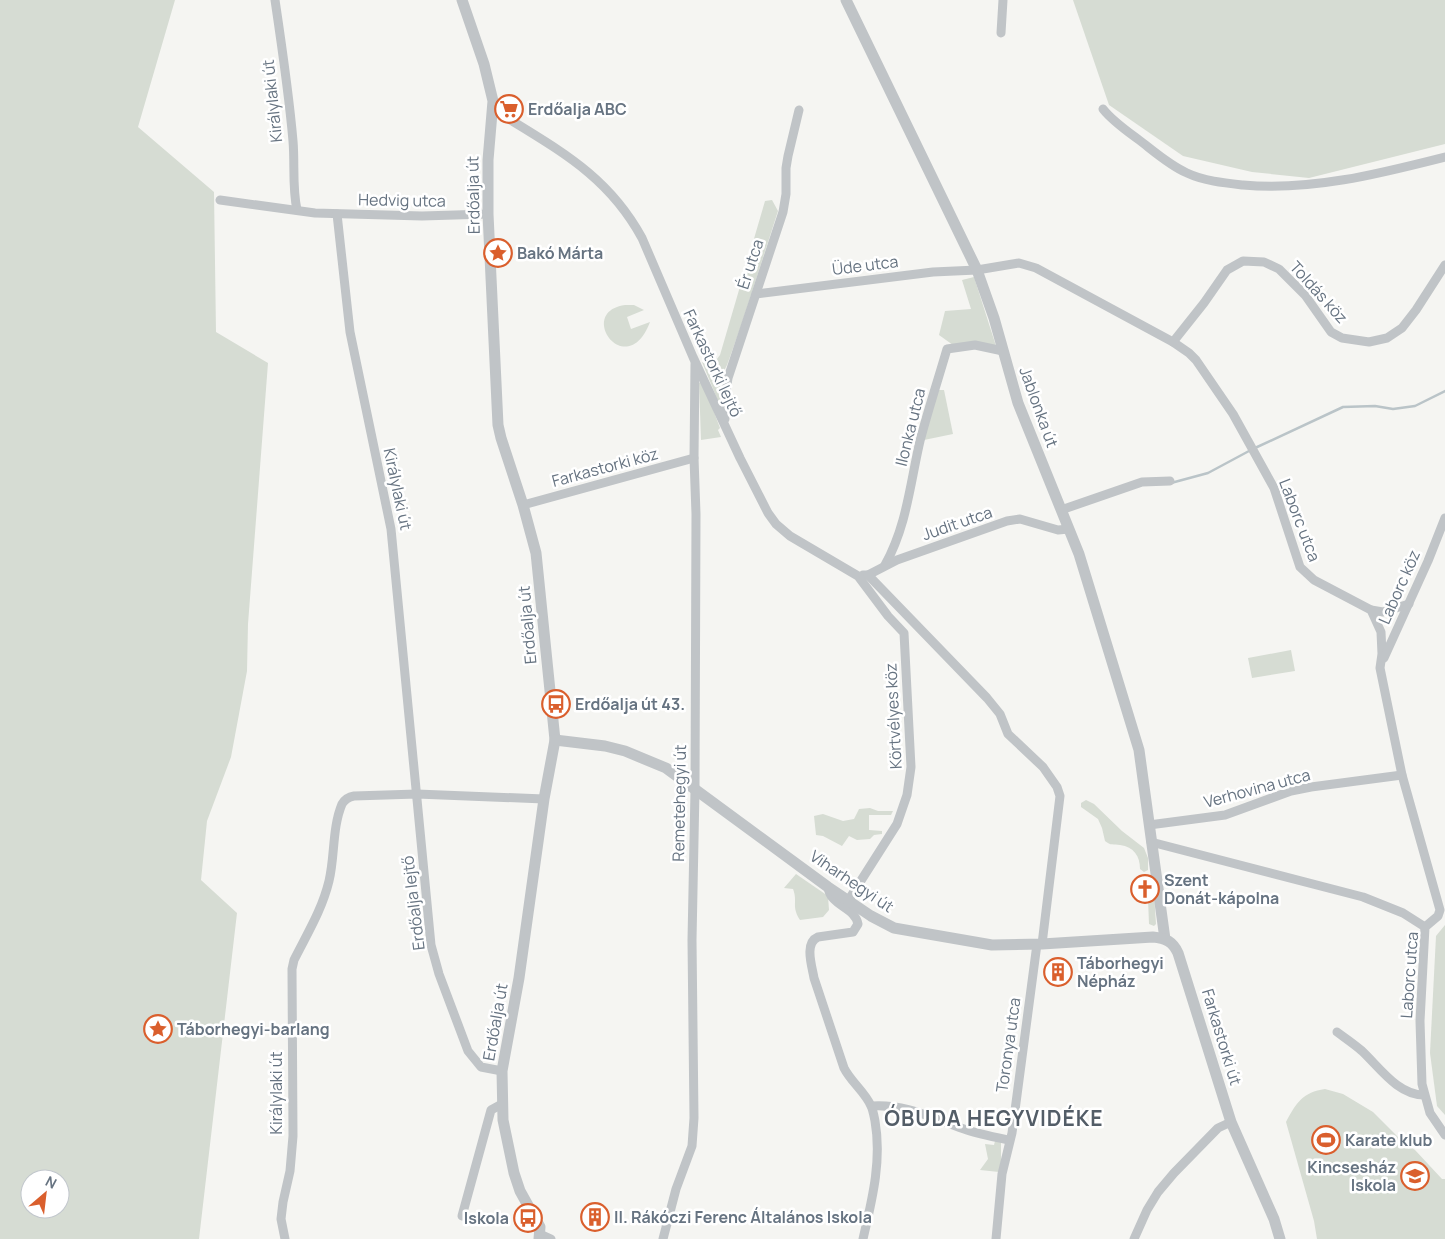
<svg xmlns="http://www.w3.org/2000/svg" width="1445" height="1239" font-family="Manrope,sans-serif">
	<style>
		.green { fill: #d6dcd3; fill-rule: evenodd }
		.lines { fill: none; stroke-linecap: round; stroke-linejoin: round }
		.stream { stroke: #bac4c8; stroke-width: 2.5 }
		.minor { stroke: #c0c4c7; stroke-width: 9 }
		.tertiary { stroke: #c0c4c7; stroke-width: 11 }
		.labels { text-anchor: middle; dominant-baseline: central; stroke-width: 5; stroke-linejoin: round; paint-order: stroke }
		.street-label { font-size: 16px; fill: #667381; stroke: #fff }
		.poi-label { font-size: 16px; font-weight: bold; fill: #667381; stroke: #fff; text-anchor: start }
		.district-label { font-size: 21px; font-weight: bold; letter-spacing: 1px; fill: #535d67; stroke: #fff }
	</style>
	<rect width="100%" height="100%" fill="#f5f5f2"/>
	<!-- green -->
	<g class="green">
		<path d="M0,0H175L138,127L214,192L216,332L268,363L248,624L247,671L231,757L207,821L201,880L237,913L199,1239H0ZM30,1179H60V1209H30Z"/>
		<polygon points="1073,0 1445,0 1445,144 1309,178 1252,172 1183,156 1109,105"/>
		<path d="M772,200L778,211L741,326L727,365L719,381L722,400L720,402L718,401L702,362C711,366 715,362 720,355L765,201Z"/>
		<polygon points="974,277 996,346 953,345 939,335 945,311 971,309 962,280"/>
		<path d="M625,305H634L644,310L627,317L631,329L650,322C627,383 575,312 625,305Z"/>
		<polygon points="701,382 705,388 720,428 718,430 721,437 701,440 699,383"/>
		<polygon points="939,390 944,390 953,434 924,440 934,403"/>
		<polygon points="1291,650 1295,671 1252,678 1248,658"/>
		<path d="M1086,800L1094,804L1122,831L1144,848L1148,858V870L1144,872L1140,869C1140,856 1134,847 1120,845C1113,844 1111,846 1105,841L1102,828L1098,819L1081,807V803Z"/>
		<polygon points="870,808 878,811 893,811 891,815 869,815 869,830 882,831 882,834 874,835 870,839 857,840 849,836 842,846 823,836 816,835 814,816 823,814 843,821 854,819 859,809"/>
		<path d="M796,874L828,896L829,910L823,917L800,920C791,906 798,902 793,889L784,888Z"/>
		<polygon points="1150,877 1152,881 1151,884 1140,886 1139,892 1145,894 1153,893 1154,894 1156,924 1154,926 1149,924 1148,899 1136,897 1133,893 1136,883"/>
		<polygon points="1445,925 1445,1115 1437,1106 1430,1053 1436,936"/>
		<path d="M1325,1089L1343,1094L1373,1112L1403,1142L1415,1150L1442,1179H1445V1239H1317L1314,1221L1286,1122C1296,1103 1303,1092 1325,1089Z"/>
		<polygon points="995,1141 1001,1142 1001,1162 999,1172 980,1170 988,1159 985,1144 994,1145"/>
	</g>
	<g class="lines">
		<!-- stream -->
		<g class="stream">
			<polyline points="1255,448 1343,407 1375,406 1393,409 1415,406 1445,391"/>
			<polyline points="1171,483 1208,473 1249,451"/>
		</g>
		<!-- minor -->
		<g class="minor">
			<path d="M275,0C282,47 289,94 293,141C295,164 292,187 297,210"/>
			<polyline points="1001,33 1003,0"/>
			<path d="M493,109C554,148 606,172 642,238L693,357L740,458L768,513L776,524L790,536L858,576L888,616L904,633L911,767L907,795L897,824L848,901"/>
			<path d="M1103,109C1113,122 1130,133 1143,143C1157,154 1171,166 1187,173C1204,181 1224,183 1243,185C1312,191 1378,174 1445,157"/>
			<polyline points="220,200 315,213 422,216 488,214"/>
			<polyline points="337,214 350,332 391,529 431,945 439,974 468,1051 481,1067 502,1071"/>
			<polyline points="756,294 933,272 977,270 1019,263 1036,268 1173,342 1189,353 1196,360 1233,414 1274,488 1300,567 1314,580 1371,610 1381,632 1382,654 1380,668 1402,775 1440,910 1438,916 1425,927 1420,1021 1422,1084 1430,1113 1445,1135"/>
			<polyline points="1173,342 1204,303 1227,270 1243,261 1264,262 1279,269 1305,295 1331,332 1342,338 1369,342 1387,338 1402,328 1416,310 1445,265"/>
			<polyline points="725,419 724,405 728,378 783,212 786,194 786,168 788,156 799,110"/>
			<polyline points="523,505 694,458"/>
			<polyline points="1061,510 1142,482 1170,481"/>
			<path d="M885,565C907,525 910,484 920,441C928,410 938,380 947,349L975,345L1003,351"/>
			<polyline points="863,575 868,575 897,560 1007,521 1020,519 1058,530 1069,529"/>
			<polyline points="868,575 987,698 1000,714 1008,734 1043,767 1057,787 1060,796 1042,944"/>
			<polyline points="1371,610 1383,612 1409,604"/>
			<polyline points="1384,658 1428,561 1445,518"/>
			<polyline points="1149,825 1225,815 1291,791 1311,787 1402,775"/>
			<polyline points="1151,842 1363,897 1403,913 1425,927"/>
			<path d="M828,887C830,906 855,907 858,924L853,932L818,937C804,943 812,966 814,978L844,1068C851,1082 865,1092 871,1106C873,1110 874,1116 875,1121C882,1161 872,1200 863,1239"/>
			<path d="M1337,1032C1345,1038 1354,1044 1362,1051C1380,1068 1398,1095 1424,1095"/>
			<path d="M872,1106C908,1104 931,1118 964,1129C978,1134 994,1137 1009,1140"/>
			<polyline points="462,1216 491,1110 502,1104"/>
			<polyline points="540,1234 551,1239"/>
			<path d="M285,1239L281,1219L283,1202L290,1171L293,1136L292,969L294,960C307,934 322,910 329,881C335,856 332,828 342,804C345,799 348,797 354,796L417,794L544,799"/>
			<polyline points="663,1239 676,1189 692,1146 694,1118 692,940 695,790 696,514 694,458 695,364"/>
			<polyline points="996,1239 1002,1174 1012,1133 1037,944"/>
			<polyline points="1134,1239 1147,1210 1158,1192 1174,1173 1218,1128 1231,1122"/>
		</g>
		<!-- tertiary -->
		<g class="tertiary">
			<polyline points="462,0 484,64 493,101 488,160 488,214 498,425 501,438 523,505 536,553 555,740 544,799 519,978 502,1071 503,1120 514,1173 520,1191 540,1227 539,1239"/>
			<polyline points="846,0 977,270 994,318 1018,403 1079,554 1139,750 1165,939"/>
			<path d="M555,740L605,746L625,751L666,768L828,887L871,916L894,928L992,945L1042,944L1153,937C1166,938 1173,942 1178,953L1231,1122L1274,1219L1280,1239"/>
		</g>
	</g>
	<!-- icons -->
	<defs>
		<symbol id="supermarket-ring" viewBox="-11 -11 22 22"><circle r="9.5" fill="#fff" stroke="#da5f2d" stroke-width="1.5"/><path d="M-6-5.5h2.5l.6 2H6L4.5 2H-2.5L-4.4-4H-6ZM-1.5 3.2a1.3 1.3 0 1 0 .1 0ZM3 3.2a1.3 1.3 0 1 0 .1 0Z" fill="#da5f2d"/></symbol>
		<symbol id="sight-ring" viewBox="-11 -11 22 22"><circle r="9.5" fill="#fff" stroke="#da5f2d" stroke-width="1.5"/><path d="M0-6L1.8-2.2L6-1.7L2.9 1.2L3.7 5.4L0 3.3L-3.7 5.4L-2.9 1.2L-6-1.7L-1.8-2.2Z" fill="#da5f2d"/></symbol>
		<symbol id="bus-ring" viewBox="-11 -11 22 22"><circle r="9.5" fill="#fff" stroke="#da5f2d" stroke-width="1.5"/><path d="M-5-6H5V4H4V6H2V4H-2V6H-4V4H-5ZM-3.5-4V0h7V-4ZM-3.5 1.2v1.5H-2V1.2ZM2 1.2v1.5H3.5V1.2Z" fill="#da5f2d"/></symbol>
		<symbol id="church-ring" viewBox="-11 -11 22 22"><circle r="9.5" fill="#fff" stroke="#da5f2d" stroke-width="1.5"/><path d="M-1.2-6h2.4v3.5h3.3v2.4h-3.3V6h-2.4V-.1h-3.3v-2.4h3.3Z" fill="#da5f2d"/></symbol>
		<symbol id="building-ring" viewBox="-11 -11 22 22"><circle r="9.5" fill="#fff" stroke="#da5f2d" stroke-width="1.5"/><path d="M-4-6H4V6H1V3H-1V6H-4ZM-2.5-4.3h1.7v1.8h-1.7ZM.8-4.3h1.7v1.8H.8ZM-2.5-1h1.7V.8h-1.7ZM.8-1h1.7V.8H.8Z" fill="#da5f2d"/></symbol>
		<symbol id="stadium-ring" viewBox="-11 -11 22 22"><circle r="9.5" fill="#fff" stroke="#da5f2d" stroke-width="1.5"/><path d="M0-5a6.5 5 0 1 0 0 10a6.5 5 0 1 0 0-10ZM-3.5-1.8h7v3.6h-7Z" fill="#da5f2d"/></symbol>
		<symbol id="school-ring" viewBox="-11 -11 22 22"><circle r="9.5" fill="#fff" stroke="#da5f2d" stroke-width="1.5"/><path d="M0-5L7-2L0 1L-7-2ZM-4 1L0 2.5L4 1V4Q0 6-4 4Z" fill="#da5f2d"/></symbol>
	</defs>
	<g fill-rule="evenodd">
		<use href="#supermarket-ring" x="493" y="93" width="32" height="32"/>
		<use href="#sight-ring" x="482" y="237" width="32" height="32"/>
		<use href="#bus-ring" x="540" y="688" width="32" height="32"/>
		<use href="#church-ring" x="1129" y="873" width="32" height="32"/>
		<use href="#building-ring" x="1042" y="956" width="32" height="32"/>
		<use href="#sight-ring" x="142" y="1013" width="32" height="32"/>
		<use href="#stadium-ring" x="1310" y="1124" width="32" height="32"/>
		<use href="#school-ring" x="1399" y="1160" width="32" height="32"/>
		<use href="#building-ring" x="579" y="1201" width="32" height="32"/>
		<use href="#bus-ring" x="512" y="1202" width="32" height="32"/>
	</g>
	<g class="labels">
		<!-- street labels -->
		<g class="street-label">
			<text transform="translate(272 101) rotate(-96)">Királylaki út</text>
			<text transform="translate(473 195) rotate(-91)">Erdőalja út</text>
			<text transform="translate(402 200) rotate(1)">Hedvig utca</text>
			<text transform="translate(750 264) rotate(-72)">Ér utca</text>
			<text transform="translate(865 265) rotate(-7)">Üde utca</text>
			<text transform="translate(1319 292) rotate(48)">Toldás köz</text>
			<text transform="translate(713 363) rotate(65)">Farkastorki lejtő</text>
			<text transform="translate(1039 407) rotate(70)">Jablonka út</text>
			<text transform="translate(910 427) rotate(-76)">Ilonka utca</text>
			<text transform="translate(605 467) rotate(-15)">Farkastorki köz</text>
			<text transform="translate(398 489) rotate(78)">Királylaki út</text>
			<text transform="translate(1300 520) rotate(69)">Laborc utca</text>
			<text transform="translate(957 523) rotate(-19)">Judit utca</text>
			<text transform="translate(1399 587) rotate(-66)">Laborc köz</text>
			<text transform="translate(527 625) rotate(-95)">Erdőalja út</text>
			<text transform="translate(893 716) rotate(-93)">Körtvélyes köz</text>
			<text transform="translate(1257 788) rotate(-15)">Verhovina utca</text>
			<text transform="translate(679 803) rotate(-89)">Remetehegyi út</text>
			<text transform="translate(852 881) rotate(34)">Viharhegyi út</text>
			<text transform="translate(413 903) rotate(-97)">Erdőalja lejtő</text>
			<text transform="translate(1409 975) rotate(-86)">Laborc utca</text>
			<text transform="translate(495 1022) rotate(-80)">Erdőalja út</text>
			<text transform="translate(1222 1037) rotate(73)">Farkastorki út</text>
			<text transform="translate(1008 1045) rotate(-82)">Toronya utca</text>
			<text transform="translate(276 1093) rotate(-90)">Királylaki út</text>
		</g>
		<!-- poi labels -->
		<g class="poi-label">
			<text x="528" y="109">Erdőalja ABC</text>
			<text x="517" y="253">Bakó Márta</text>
			<text x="575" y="704">Erdőalja út 43.</text>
			<text x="1164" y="880">Szent<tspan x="1164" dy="18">Donát-kápolna</tspan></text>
			<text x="1077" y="963">Táborhegyi<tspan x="1077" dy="18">Népház</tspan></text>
			<text x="177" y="1029">Táborhegyi-barlang</text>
			<text x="1345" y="1140">Karate klub</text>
			<text x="1396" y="1167" text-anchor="end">Kincsesház<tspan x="1396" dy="18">Iskola</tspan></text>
			<text x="614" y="1217">II. Rákóczi Ferenc Általános Iskola</text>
			<text x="509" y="1218" text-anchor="end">Iskola</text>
		</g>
		<!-- district labels -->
		<g class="district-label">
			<text x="994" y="1118">ÓBUDA HEGYVIDÉKE</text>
		</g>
	</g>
	<!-- north arrow -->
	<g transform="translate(45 1194) rotate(28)"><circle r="24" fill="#ffffff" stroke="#c2c7cd"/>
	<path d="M0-4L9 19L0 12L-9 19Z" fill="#da5f2d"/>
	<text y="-8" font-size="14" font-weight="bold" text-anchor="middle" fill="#667381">N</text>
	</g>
</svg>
